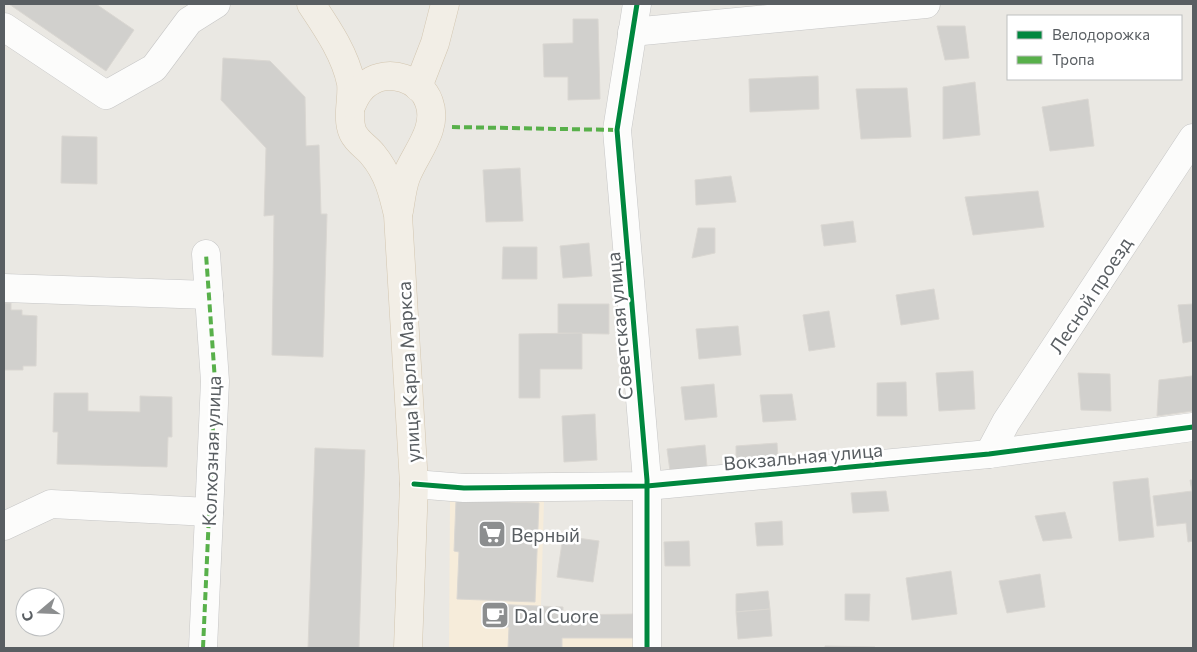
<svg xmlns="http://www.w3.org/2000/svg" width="1197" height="652" font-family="Commissioner,sans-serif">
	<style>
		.commercial { fill: #f6ecda }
		.building { fill: #d1d0cd; stroke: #dad7d2 }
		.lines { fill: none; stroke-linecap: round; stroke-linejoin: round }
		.minor-casing { stroke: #c6c6c6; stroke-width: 29 }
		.major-casing { stroke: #d3c6b0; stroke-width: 29 }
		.minor { stroke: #fcfcfb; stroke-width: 28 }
		.major { stroke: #f2eee6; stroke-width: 28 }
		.quiet { stroke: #58b04a; stroke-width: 4; stroke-dasharray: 8 4; stroke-linecap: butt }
		.cycleway-casing { stroke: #fff; stroke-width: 8 }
		.cycleway { stroke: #00873e; stroke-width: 5 }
		.labels { text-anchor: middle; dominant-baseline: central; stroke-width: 5; stroke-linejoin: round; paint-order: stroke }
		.street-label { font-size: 19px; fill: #595e62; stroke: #fff }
		.poi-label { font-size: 19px; fill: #595e62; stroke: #fff; text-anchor: start }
	</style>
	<rect width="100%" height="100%" fill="#eae8e3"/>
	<!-- commercial -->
	<polygon class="commercial" points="450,499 544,500 541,606 563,607 563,615 633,614 633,648 449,648"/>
	<!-- building -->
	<g class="building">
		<polygon points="9,4 96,4 134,30 106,71"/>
		<polygon points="573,19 598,19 600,99 568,100 568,77 544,77 543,44 573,43"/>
		<polygon points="937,26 965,26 969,58 945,60"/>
		<polygon points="223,58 270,61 305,97 306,146 319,145 321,214 327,214 323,357 272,355 274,215 264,216 266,148 221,100"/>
		<polygon points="818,76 819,109 750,112 749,79"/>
		<polygon points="975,82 980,135 943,139 943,87"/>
		<polygon points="907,88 911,137 861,139 856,89"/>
		<polygon points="1088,99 1094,146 1050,151 1042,107"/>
		<polygon points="62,136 97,137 97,184 61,183"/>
		<polygon points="520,168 523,221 486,222 483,170"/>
		<polygon points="731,176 736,202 696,205 695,180"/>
		<polygon points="1038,191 1044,227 973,235 965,197"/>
		<polygon points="853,221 856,242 824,246 821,225"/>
		<polygon points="698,228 715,228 715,253 692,258"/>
		<polygon points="589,243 592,276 563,278 560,246"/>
		<polygon points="503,247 537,247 537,279 502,279"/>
		<polygon points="934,289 939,319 901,325 896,295"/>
		<polygon points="4,303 11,303 11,310 22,310 22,315 37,316 36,366 23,366 23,370 4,370"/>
		<polygon points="558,304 609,304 609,334 558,333"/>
		<polygon points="1193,304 1193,341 1183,343 1178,305"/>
		<polygon points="829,311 835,347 809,351 803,315"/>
		<polygon points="738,326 741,355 699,359 696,329"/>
		<polygon points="582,333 582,369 540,369 540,398 519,398 519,334"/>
		<polygon points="973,371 975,409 939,411 936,373"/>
		<polygon points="1078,373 1110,374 1111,411 1081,410"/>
		<polygon points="1192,376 1193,411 1157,416 1159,380"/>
		<polygon points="906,382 907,416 877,416 877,383"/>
		<polygon points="714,384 717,417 685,420 681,387"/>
		<polygon points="54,393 88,393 88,411 140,412 140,396 172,397 172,437 168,437 167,467 57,464 58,432 53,432"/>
		<polygon points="792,394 796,420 763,422 760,395"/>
		<polygon points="595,414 597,460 564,462 562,416"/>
		<polygon points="777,443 778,459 736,463 736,446"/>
		<polygon points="705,445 707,467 670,471 667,449"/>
		<polygon points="315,448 365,450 359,648 308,648"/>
		<polygon points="1148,478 1154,537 1119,541 1113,482"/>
		<polygon points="1190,480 1193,480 1193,541 1188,542 1186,523 1157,526 1153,496 1192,491"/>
		<polygon points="886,491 889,511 853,513 851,493"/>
		<polygon points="456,500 539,503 535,602 457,599 459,552 454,551"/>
		<polygon points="1065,512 1072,538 1043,541 1035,516"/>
		<polygon points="782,521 783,545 757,546 755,523"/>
		<polygon points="563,536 599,541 593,582 557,577"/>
		<polygon points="689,541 690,566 665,566 664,542"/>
		<polygon points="951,571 957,614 912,620 906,578"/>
		<polygon points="1040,574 1045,607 1007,613 999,581"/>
		<polygon points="768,591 770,609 736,612 736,594"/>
		<polygon points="845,594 870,594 869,621 845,620"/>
		<polygon points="489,604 563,607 563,615 633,614 633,638 562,638 562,648 508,648 509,627 487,626"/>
		<polygon points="770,609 772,636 738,639 736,612"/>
		<polygon points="825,646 875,647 875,648 825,648"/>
	</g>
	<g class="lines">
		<defs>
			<g id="minor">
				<polyline points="637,4 617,130 647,480 647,648"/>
				<polyline points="4,27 106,95 154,68 189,21 216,4"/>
				<polyline points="632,32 926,4"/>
				<polyline points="4,288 209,295"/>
				<polyline points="989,454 1006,422 1193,138"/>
				<polyline points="414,484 464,488 647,486 989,454 1193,427"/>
				<polyline points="4,526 51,504 209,512"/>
				<polyline points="203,648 215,381 206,254"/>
			</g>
			<g id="major">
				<path d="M311,4C327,28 345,54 351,83C353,99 346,117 353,133C358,143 367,147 373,155C388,173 393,193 398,215L414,484L408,648"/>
				<polyline points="418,87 435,43 445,4"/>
				<path d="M352,104C356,95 360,88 368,83C389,68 421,79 429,102C439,129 415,153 406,177C402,188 401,200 399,211"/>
			</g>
		</defs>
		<!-- minor casing -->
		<use href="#minor" class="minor-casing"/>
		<!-- major casing -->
		<use href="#major" class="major-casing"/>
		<!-- minor -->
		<use href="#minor" class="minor"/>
		<!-- major -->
		<use href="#major" class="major"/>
		<!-- quiet -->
		<g class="quiet">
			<polyline points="452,127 617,130"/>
			<polyline points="203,648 215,381 206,254"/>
		</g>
		<defs>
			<g id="cycleway">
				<polyline points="637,4 617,130 647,480 647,648"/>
				<polyline points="414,484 464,488 647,486 989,454 1193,427"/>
			</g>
		</defs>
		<!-- cycleway casing -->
		<use href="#cycleway" class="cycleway-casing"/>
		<!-- cycleway -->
		<use href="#cycleway" class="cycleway"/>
	</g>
	<!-- icons -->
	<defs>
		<symbol id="supermarket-square" viewBox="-11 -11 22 22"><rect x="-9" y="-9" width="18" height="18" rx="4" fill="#8c8e8f" stroke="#fff"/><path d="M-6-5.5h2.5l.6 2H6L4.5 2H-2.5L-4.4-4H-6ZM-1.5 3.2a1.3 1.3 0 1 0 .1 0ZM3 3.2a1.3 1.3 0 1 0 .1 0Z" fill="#fff"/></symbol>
		<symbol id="cafe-square" viewBox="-11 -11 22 22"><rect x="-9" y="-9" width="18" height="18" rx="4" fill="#8c8e8f" stroke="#fff"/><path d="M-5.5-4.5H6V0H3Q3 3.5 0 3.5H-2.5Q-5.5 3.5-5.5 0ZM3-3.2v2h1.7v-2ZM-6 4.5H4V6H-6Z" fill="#fff"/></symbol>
	</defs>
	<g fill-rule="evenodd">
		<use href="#supermarket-square" x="476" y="518" width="32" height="32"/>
		<use href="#cafe-square" x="479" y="599" width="32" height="32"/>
	</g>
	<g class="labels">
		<!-- street labels -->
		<g class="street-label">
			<text transform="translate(1090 295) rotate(-57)">Лесной проезд</text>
			<text transform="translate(619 326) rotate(-95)">Советская улица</text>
			<text transform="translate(408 372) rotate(-93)">улица Карла Маркса</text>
			<text transform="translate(211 451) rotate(-88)">Колхозная улица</text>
			<text transform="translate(803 456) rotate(-5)">Вокзальная улица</text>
		</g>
		<!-- poi labels -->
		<g class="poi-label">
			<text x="511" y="534">Верный</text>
			<text x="514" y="615">Dal Cuore</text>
		</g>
	</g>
	<!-- border -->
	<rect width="1197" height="652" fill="none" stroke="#595e62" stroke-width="10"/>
	<!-- legend -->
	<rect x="1007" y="15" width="175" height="65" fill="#ffffff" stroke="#bdbfc0"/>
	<rect x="1017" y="31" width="25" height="8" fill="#00873e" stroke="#bdbfc0"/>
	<text x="1052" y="40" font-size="15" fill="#595e62">Велодорожка</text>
	<rect x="1017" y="56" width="25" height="8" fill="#58b04a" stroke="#bdbfc0"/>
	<text x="1052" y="65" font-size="15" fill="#595e62">Тропа</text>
	<!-- north arrow -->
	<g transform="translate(40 612) rotate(251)"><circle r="24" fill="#ffffff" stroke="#bdbfc0"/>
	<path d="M0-4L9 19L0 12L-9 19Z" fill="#8c8e8f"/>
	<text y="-8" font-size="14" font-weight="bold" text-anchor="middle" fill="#595e62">С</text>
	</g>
</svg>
